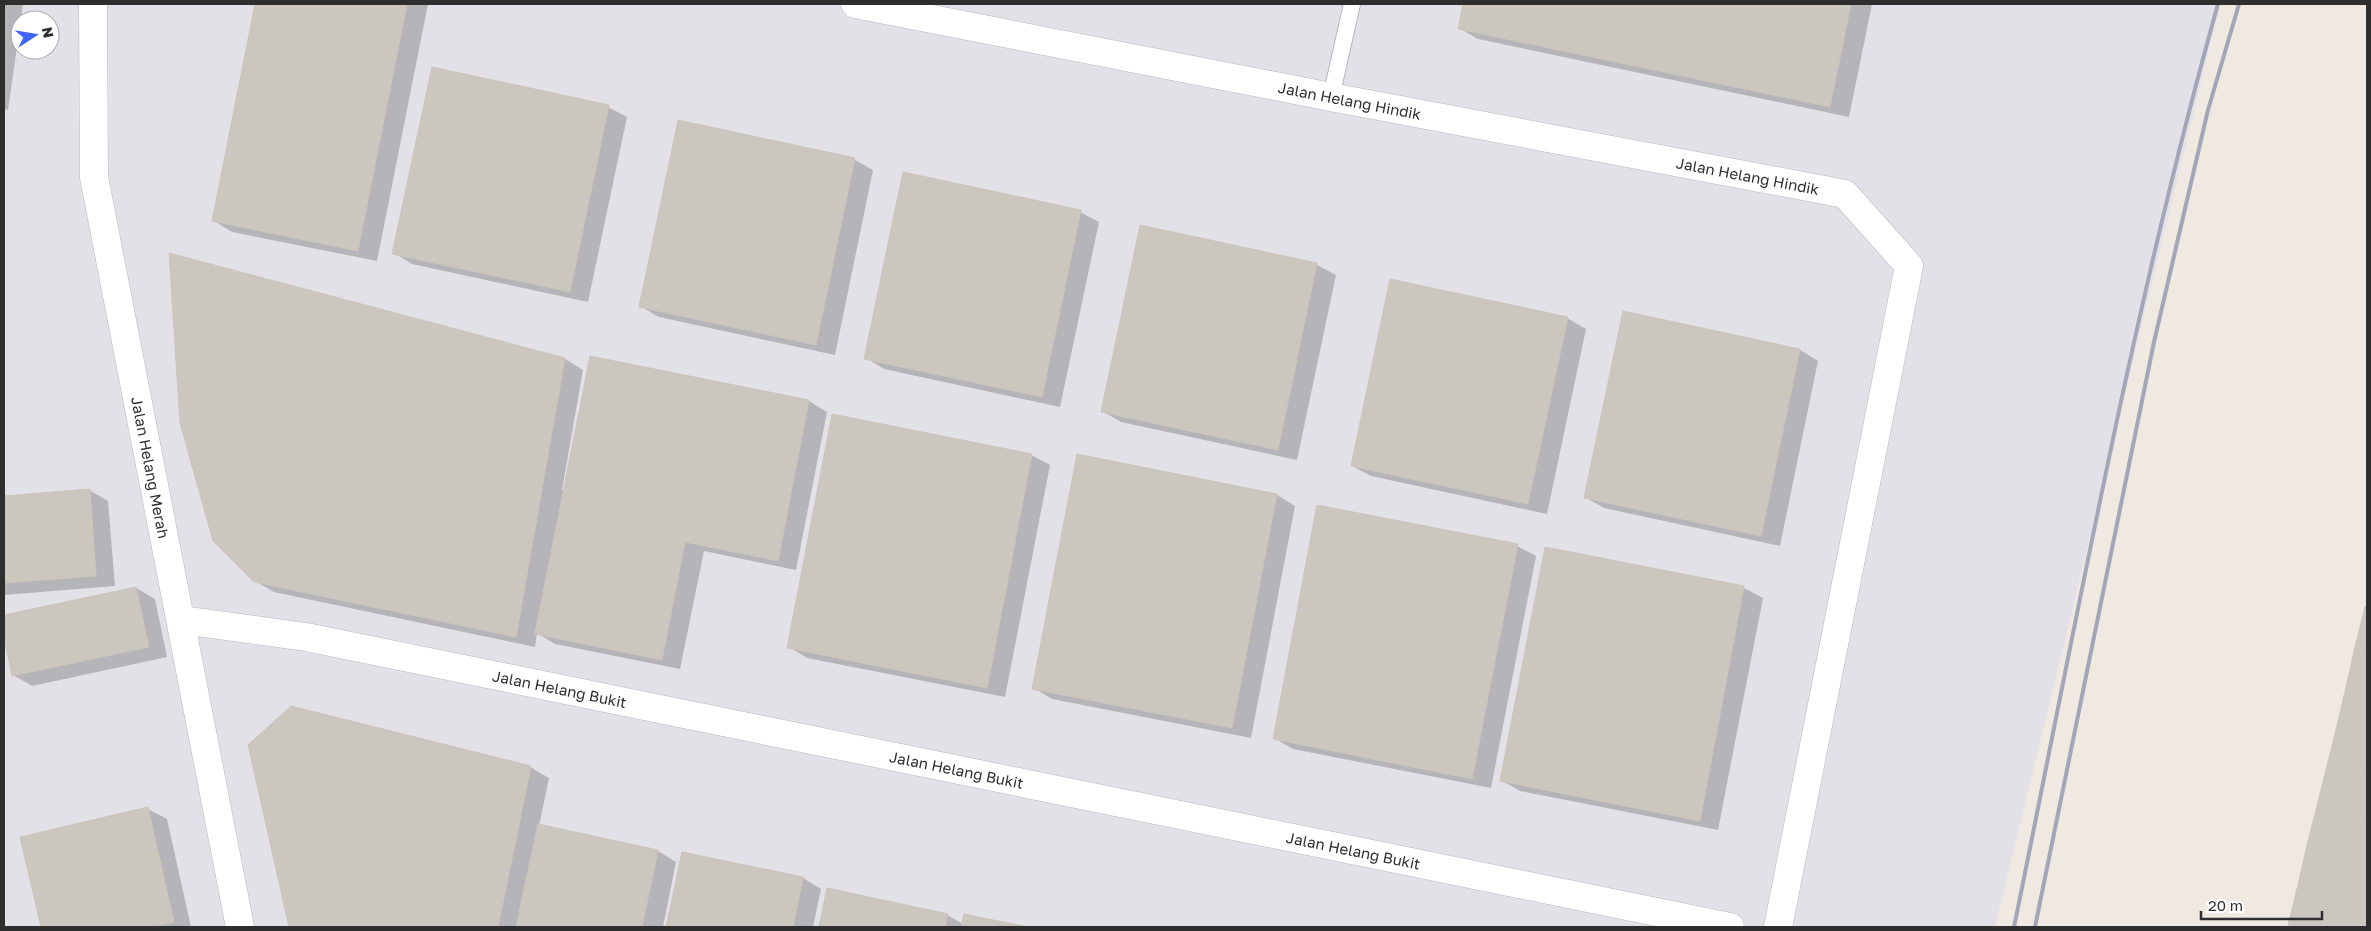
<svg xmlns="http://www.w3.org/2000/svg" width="2371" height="931" font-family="'Golos Text',sans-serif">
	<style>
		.industrial { fill: #e3e1e8; fill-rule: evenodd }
		.shadow { fill: #0003 }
		.building { fill: #cbc7bf; stroke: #cbc5ba }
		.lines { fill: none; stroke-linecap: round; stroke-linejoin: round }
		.service-casing { stroke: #b4b7c1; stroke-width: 18 }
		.minor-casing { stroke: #b4b7c1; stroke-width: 29 }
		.service { stroke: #fff; stroke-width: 16 }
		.minor { stroke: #fff; stroke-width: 28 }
		.rail { stroke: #a3a6b8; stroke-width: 4 }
		.labels { text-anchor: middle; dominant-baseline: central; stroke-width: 5; stroke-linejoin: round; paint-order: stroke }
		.street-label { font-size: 15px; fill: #2e2e2e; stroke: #fff }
	</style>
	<rect width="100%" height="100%" fill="#efe9e1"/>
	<!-- industrial -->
	<path class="industrial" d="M4,4H2220L1995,927H4ZM20,20H50V50H20Z"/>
	<!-- shadow -->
	<g class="shadow">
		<polygon points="4,4 23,4 8,110 4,109"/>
		<polygon points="256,4 428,4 377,261 232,232 214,221"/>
		<polygon points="1464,4 1872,4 1849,117 1478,39 1459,28"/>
		<polygon points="608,107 627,117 588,302 412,264 394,253"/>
		<polygon points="679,122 855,160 873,170 835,355 659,317 640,306"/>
		<polygon points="1080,212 1099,222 1060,407 884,369 866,358"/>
		<polygon points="1141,227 1317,265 1336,275 1297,460 1121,422 1102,411"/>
		<polygon points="1567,318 1586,329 1547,514 1371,476 1352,466"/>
		<polygon points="1800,350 1818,361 1780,546 1604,508 1585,497"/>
		<polygon points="591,357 809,401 827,412 796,570 704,551 680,669 555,644 537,633 535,647 274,592 255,581 565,359 583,370 562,490 565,490"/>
		<polygon points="1031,455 1050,465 1005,697 807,658 789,647"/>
		<polygon points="89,490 108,501 115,586 4,595 4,497"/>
		<polygon points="1277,495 1295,506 1251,738 1052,699 1034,688"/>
		<polygon points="1517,546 1536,556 1491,788 1293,749 1274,738"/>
		<polygon points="1546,548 1744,588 1763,598 1718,830 1520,791 1501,780"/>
		<polygon points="136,588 155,599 167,657 32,686 13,675 4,631 4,616"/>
		<polygon points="2366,608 2367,927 2289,927"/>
		<polygon points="250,746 530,767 549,778 539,826 658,851 676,862 663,927 290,927"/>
		<polygon points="148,809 167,819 191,927 42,927 22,838"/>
		<polygon points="683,853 803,878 821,889 813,927 668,927"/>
		<polygon points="828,890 947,915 963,924 965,915 1022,927 821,927"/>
	</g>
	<!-- building -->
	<g class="building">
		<polygon points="255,4 407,4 358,251 212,221"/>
		<polygon points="1463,4 1851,4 1830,107 1458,29"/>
		<polygon points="432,67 609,105 570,292 392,254"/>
		<polygon points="678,120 855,158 816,345 639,307"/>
		<polygon points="903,172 1081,210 1042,397 864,359"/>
		<polygon points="1140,225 1317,263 1278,450 1101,412"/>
		<polygon points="169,253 565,358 516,637 254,582 213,541 180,423"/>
		<polygon points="1390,279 1568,317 1528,504 1351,466"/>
		<polygon points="1623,311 1800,349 1761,536 1584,498"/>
		<polygon points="590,356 809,400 778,561 685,542 662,660 535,634"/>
		<polygon points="832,414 1032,454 987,688 787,648"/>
		<polygon points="1077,454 1277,494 1232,728 1032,689"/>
		<polygon points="90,489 96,576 4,583 4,496"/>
		<polygon points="1317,505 1518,544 1472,779 1273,739"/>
		<polygon points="1545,547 1744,586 1700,821 1500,781"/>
		<polygon points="136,587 149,647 12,676 4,637 4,615"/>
		<polygon points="2365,607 2367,607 2367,650 2355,647"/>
		<polygon points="2355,647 2367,650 2367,692 2346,687"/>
		<polygon points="2346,687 2367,692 2367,734 2337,726"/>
		<polygon points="291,706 531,766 498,927 289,927 248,745"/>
		<polygon points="2337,726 2367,734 2367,776 2327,766"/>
		<polygon points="2327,766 2367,776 2367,818 2317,806"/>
		<polygon points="2317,806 2367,818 2367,860 2307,845"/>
		<polygon points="148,807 174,922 152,927 41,927 20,837"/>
		<polygon points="538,824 658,850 642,927 516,927"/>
		<polygon points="2307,845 2367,860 2367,902 2298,885"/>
		<polygon points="682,852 803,877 793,927 666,927"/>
		<polygon points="2298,885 2367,902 2367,927 2299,927 2288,925"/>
		<polygon points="827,888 948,914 945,927 819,927"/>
		<polygon points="964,914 1028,927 961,927"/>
	</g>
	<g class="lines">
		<defs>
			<polyline id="service" points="1331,97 1352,4"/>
			<g id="minor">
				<path id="s1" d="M93,4L94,177L240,927"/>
				<path id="s2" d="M855,4L1331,97L1845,194L1909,266L1778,927"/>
				<path id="s3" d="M182,620L306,637L1730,927"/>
			</g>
		</defs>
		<!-- service casing -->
		<use href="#service" class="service-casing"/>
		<!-- minor casing -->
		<use href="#minor" class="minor-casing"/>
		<!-- service -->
		<use href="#service" class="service"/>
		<!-- minor -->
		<use href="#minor" class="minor"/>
		<!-- rail -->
		<g class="rail">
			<path d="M2014,927C2077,619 2133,307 2218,4"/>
			<polyline points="2035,927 2154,342 2208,110 2239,4"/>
		</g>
	</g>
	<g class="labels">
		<!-- street labels -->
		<g class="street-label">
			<text stroke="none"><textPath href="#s2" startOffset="504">Jalan Helang Hindik</textPath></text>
			<text stroke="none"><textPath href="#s2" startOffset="909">Jalan Helang Hindik</textPath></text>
			<text stroke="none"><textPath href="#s1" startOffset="469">Jalan Helang Merah</textPath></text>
			<text stroke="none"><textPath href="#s3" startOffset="384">Jalan Helang Bukit</textPath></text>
			<text stroke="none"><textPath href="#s3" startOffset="789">Jalan Helang Bukit</textPath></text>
			<text stroke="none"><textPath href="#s3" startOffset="1194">Jalan Helang Bukit</textPath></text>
		</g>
	</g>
	<!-- border -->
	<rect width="2371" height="931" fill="none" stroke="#2e2e2e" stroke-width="10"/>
	<!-- north arrow -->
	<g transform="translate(35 35) rotate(78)"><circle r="24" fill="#ffffff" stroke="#ababab"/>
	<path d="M0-4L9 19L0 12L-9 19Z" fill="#4264fb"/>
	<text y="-8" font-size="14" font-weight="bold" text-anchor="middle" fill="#2e2e2e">N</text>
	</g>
	<!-- scale -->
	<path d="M2201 911v8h121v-8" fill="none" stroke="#2e2e2e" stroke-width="2.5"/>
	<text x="2208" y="911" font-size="15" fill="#2e2e2e" stroke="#ffffff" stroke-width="4" paint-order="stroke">20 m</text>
</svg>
